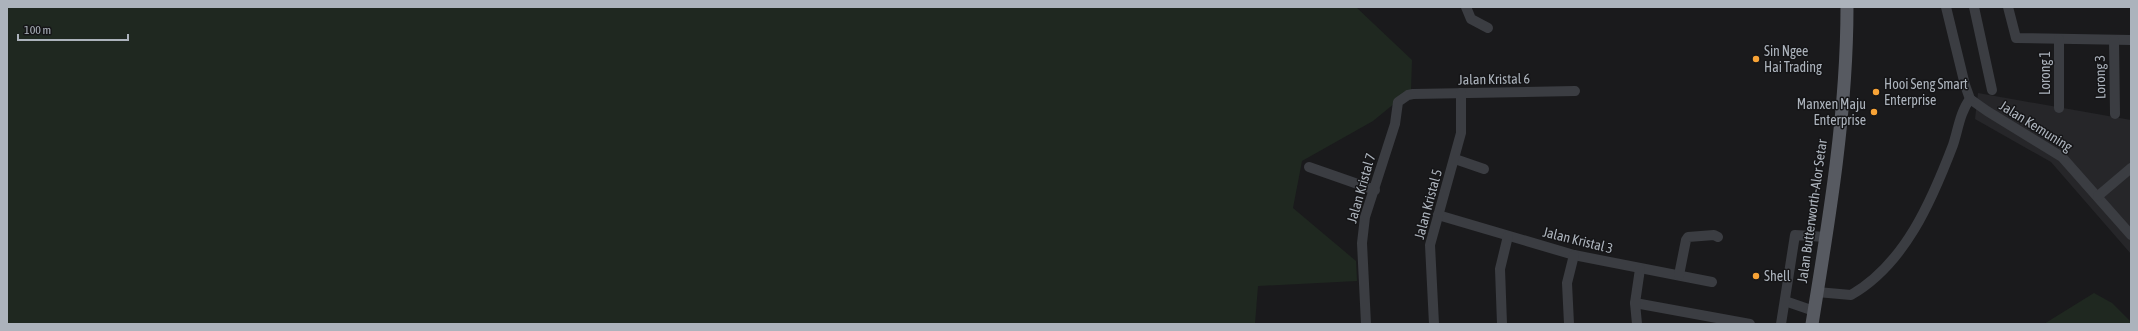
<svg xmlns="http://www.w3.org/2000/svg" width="2138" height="331" font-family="'Asap Condensed',sans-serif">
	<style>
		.built { fill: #262629 }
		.green { fill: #1f2820 }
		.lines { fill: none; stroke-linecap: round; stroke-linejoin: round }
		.minor { stroke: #3b3d42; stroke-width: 10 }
		.major { stroke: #575a61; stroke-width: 13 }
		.poi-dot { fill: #f8a336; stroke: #151517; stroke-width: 1.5 }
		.labels { text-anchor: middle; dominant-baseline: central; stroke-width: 3; stroke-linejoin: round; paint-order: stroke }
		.poi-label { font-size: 14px; fill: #acb3bc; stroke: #151517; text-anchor: start }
		.street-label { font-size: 14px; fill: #acb3bc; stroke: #151517 }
	</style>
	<rect width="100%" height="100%" fill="#1a1a1c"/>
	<!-- built -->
	<polygon class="built" points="1978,93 2131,120 2131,254 2051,162 1975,119"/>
	<!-- green -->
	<g class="green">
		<polygon points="7,7 1356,7 1412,60 1411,90 1373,121 1302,161 1293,208 1356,261 1357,281 1258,286 1255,324 7,324"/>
		<polygon points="2094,293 2112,303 2131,322 2131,324 2044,324"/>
	</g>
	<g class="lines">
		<!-- minor -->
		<g class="minor">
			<polyline points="1466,7 1471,19 1488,28"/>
			<polyline points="1946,7 1965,85 1970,99"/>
			<polyline points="1974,7 1992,90"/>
			<polyline points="2008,7 2016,38 2131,40"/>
			<polyline points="2059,39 2059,108"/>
			<polyline points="2114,40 2115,114"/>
			<polyline points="1970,99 1987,111 2062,157 2131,235"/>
			<polyline points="1455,159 1484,169"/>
			<polyline points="1309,167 1375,190"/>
			<polyline points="2098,196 2131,168"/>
			<polyline points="1438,215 1574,255 1712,282"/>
			<polyline points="1679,275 1686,240 1688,237 1714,235 1718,237"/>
			<path d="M1817,292L1851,295C1905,264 1932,200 1953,145C1958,130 1960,112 1970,99"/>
			<polyline points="1785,301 1814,311"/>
			<polyline points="1635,303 1750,324"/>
			<polyline points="1366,324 1362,243 1365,217 1395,124 1398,102 1408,95 1413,94 1575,91"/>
			<polyline points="1434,324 1430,245 1461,133 1461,93"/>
			<polyline points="1502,324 1500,269 1508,236"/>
			<polyline points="1569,324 1567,283 1574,255"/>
			<polyline points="1637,324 1635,303 1640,269"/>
			<polyline points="1781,324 1795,235 1826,237"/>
		</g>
		<!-- major -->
		<path class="major" d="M1812,324C1829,220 1847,113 1847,7"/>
	</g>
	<!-- markers -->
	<g class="poi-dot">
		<circle cx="1756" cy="59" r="4"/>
		<circle cx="1876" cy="92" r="4"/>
		<circle cx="1874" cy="112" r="4"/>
		<circle cx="1756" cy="276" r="4"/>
	</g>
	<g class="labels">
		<!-- poi labels -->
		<g class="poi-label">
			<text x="1764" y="51">Sin Ngee<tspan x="1764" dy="16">Hai Trading</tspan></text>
			<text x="1884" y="84">Hooi Seng Smart<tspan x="1884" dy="16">Enterprise</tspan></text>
			<text x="1866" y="104" text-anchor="end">Manxen Maju<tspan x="1866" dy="16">Enterprise</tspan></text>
			<text x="1764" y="276">Shell</text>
		</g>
		<!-- street labels -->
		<g class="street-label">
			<text transform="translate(2045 73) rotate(-90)">Lorong 1</text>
			<text transform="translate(2100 77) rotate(-91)">Lorong 3</text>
			<text transform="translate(1494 79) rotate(-1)">Jalan Kristal 6</text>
			<text transform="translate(2036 126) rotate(32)">Jalan Kemuning</text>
			<text transform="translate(1361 188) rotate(-74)">Jalan Kristal 7</text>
			<text transform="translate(1428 204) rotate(-75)">Jalan Kristal 5</text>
			<text transform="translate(1812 211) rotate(-82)">Jalan Butterworth-Alor Setar</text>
			<text transform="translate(1578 240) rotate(14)">Jalan Kristal 3</text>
		</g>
	</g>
	<!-- border -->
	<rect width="2138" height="331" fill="none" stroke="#acb3bc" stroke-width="16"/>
	<!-- scale -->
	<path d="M18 34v6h110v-6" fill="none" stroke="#acb3bc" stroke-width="2"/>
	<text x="24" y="34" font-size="12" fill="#acb3bc" stroke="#151517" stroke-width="3" paint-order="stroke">100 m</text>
</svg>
